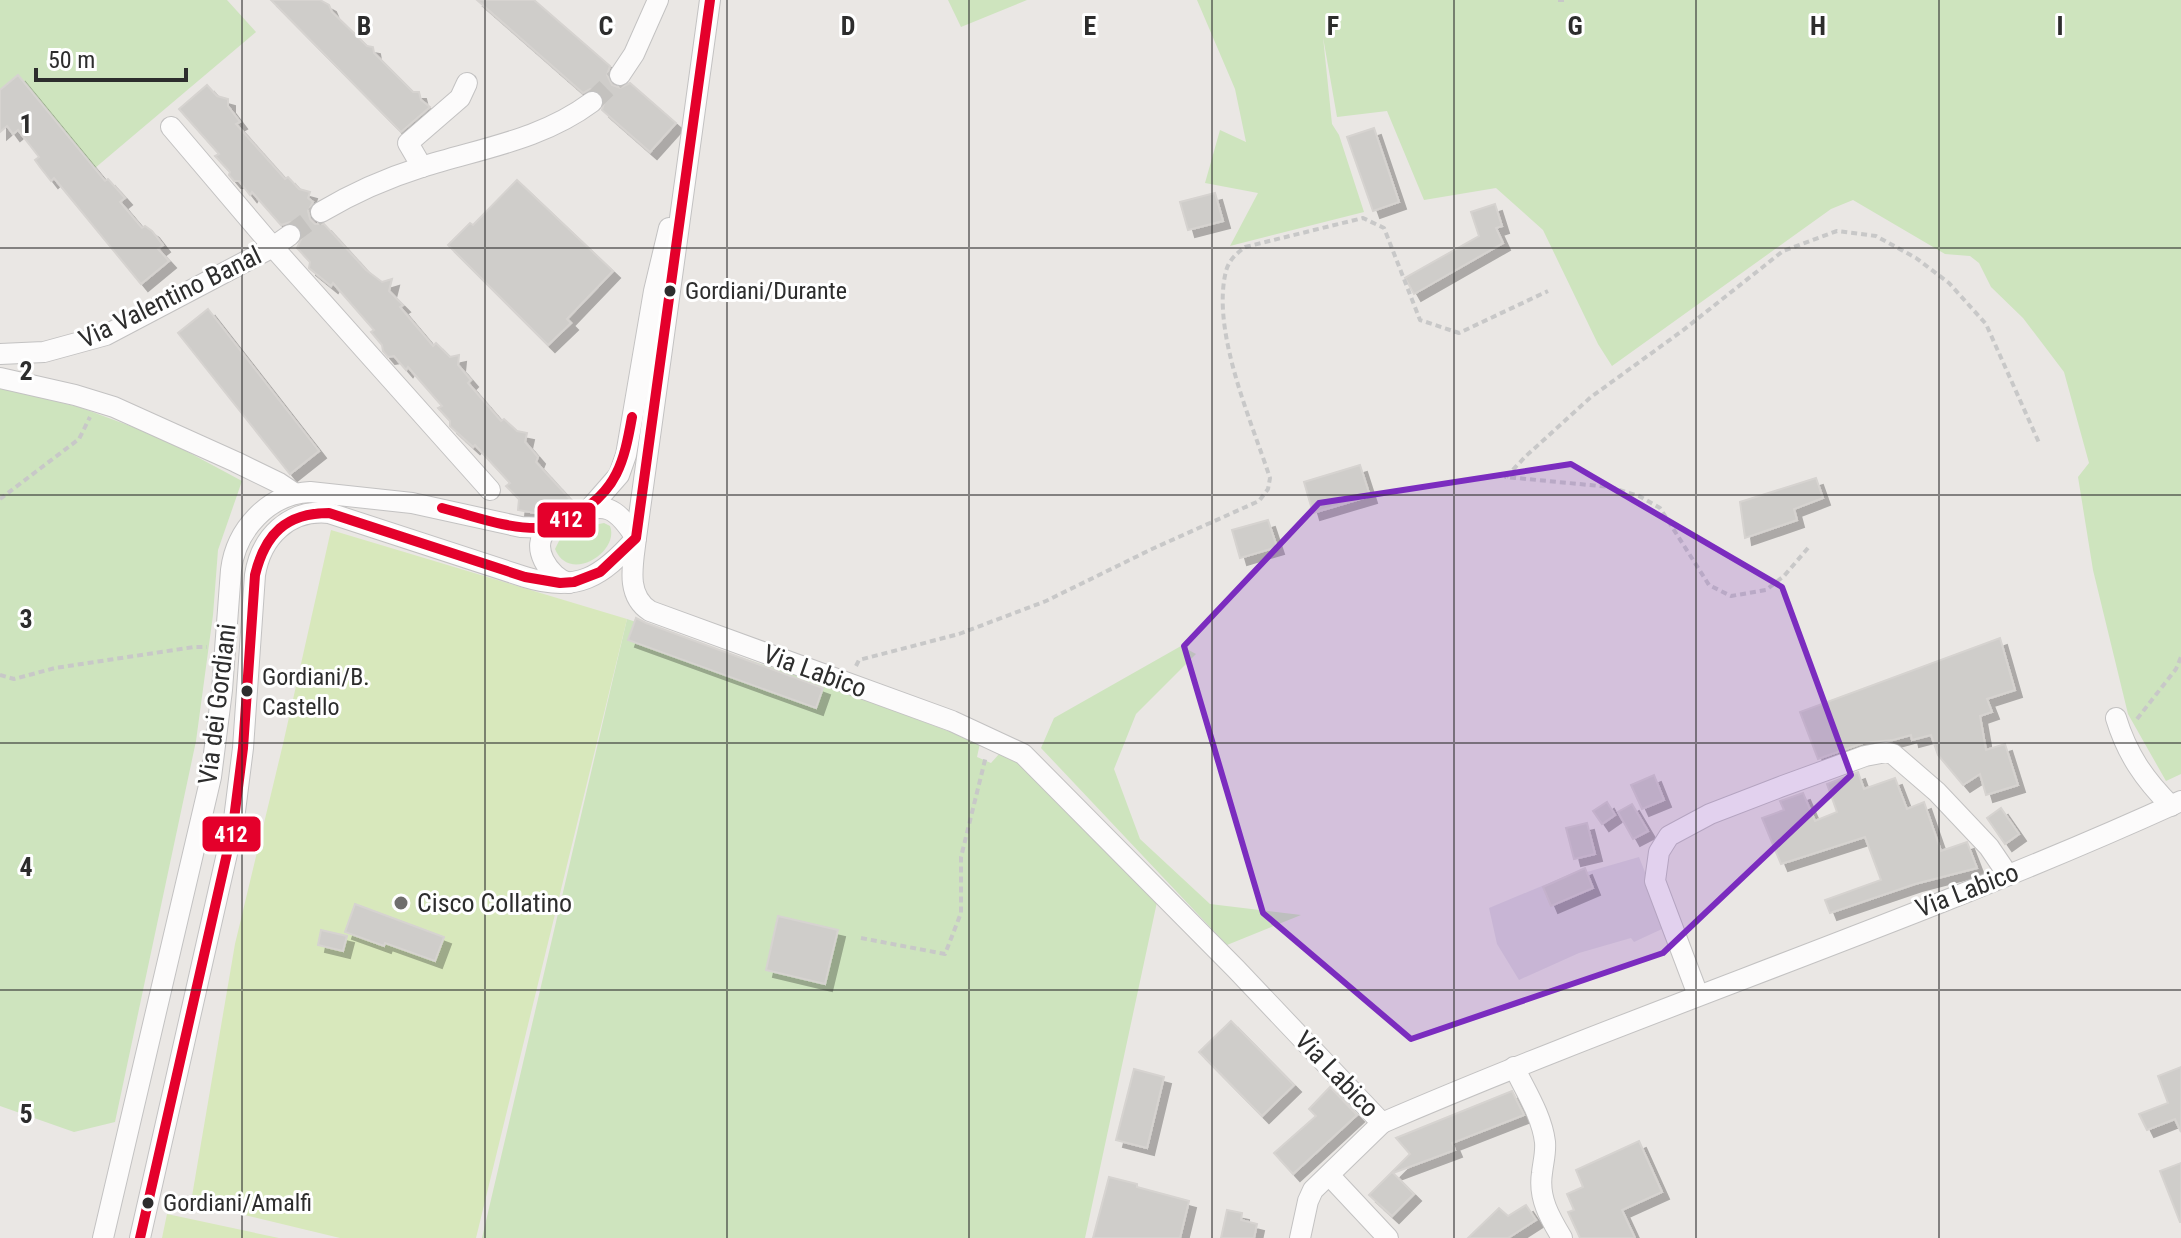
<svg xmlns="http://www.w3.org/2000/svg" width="2181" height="1238" font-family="'Roboto Condensed',sans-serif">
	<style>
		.industrial { fill: #dbd8db }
		.green { fill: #cee4be }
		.pitch { fill: #d8e8bc }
		.building { fill: #cfcdca; stroke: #d6d3d0; stroke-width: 2; filter: url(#shadow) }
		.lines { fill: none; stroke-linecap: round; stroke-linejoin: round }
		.minor-tunnel { stroke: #c4c2bf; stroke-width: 20; stroke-dasharray: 20 10; stroke-linecap: butt }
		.minor-casing { stroke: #c3c2c2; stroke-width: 22 }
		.path { stroke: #c8c8c8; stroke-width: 4; stroke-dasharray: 6 4; stroke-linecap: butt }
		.minor { stroke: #fcfbfb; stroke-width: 20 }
		.bus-1-casing { stroke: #fff; stroke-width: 16 }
		.bus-1 { stroke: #e4002b; stroke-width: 10 }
		.marked { fill: #7b2cbf; fill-opacity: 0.2; stroke: #7b2cbf; stroke-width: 6; stroke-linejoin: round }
		.grid { fill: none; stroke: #2d2d2d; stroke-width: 2; stroke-opacity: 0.55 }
		.bus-dot { fill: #2d2d2d; stroke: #fff; stroke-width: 3 }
		.poi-dot { fill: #6f6e6d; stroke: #fff; stroke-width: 3 }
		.labels { text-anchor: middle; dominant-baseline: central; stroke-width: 6; stroke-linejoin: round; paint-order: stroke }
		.bus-label { font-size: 24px; fill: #2d2d2d; stroke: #fff; text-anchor: start }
		.street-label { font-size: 26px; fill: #2d2d2d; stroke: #fff }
		.poi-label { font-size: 26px; fill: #2d2d2d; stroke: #fff; text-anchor: start }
		.grid-label { font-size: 26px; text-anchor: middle; font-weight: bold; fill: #2d2d2d; stroke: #fff; stroke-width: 6; stroke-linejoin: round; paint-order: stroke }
		.line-badge { stroke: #fff; stroke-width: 3 }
		.badge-label { font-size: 22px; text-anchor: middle; font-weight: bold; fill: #fff }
	</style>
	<defs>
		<filter id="shadow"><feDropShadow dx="7" dy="7" stdDeviation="0" flood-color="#0004"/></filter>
	</defs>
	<rect width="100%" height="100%" fill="#eae7e4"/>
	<!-- industrial -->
	<polygon class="industrial" points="1639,857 1658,905 1662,929 1634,942 1631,938 1579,953 1519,980 1497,944 1489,908 1585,868 1587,872"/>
	<!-- green -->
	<g class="green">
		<polygon points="0,0 227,0 256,32 95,168 19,76 0,90"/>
		<polygon points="948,0 1027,0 961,27"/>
		<polygon points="1197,0 2181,0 2181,774 2166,781 2128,714 2093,570 2078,477 2089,463 2064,372 2023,318 1991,287 1979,263 1970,256 1945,254 1853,200 1831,209 1612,366 1598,344 1543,230 1496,188 1424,200 1387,111 1337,117 1323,37 1332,124 1339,135 1364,212 1230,246 1258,193 1205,183 1220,130 1246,142 1235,89"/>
		<polygon points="0,388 79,407 160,437 242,481 218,550 213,615 196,741 115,1122 74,1132 0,1106"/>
		<path d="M599,524L604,523L610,526C620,552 569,584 555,549L560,539Z"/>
		<polygon points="627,619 833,688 980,743 977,757 991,763 1000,753 1024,765 1157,902 1085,1238 482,1238"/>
		<polygon points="1181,646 1196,654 1136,714 1114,769 1140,839 1210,904 1301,915 1227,945 1041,748 1054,718"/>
	</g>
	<!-- pitch -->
	<g class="pitch">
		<polygon points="331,530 627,619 476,1238 340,1238 191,1202 235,944 283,744"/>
		<polygon points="167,1214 279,1238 162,1238"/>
	</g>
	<!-- building -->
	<g class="building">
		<polygon points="271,0 320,0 329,5 332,12 367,46 373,47 374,53 413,92 419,92 421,100 430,107 401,132"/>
		<polygon points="477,0 534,0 610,66 607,75 612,85 620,88 630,83 676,123 650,152 602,110 605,100 598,91 590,89 583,93"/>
		<polygon points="18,75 105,181 108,179 125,198 120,202 142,228 145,226 152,231 163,245 158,249 169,261 141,284 54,178 51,181 40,167 35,160 39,157 18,130 13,134 7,126 0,132 0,90"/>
		<polygon points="207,85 217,96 228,99 228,106 240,122 236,124 285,179 288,177 299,189 310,192 308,198 313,202 308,211 310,219 315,224 324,224 366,270 382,282 392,279 389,291 403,305 400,307 433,346 436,343 450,357 459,355 458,365 471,380 468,383 501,421 504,419 517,431 527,433 525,442 538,457 536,462 570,499 546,515 518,510 519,499 506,486 510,483 475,445 473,447 450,426 450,421 438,408 442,406 408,367 406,370 394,356 388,357 383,351 382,345 371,332 374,330 333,283 331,286 309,268 310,262 297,248 303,235 300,227 290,222 281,225 252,192 250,195 239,181 234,181 229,175 230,172 215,156 219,154 179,109"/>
		<polygon points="1374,128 1399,202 1373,211 1347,137"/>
		<polygon points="517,180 613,271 567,319 571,323 548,345 448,245 470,223 473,225"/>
		<polygon points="1215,193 1223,221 1188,230 1180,202"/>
		<polygon points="1495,204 1502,226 1496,228 1503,243 1414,294 1405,278 1479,236 1471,212"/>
		<polygon points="208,309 319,451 290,474 178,333"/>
		<polygon points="1360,465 1370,496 1313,513 1304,482"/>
		<polygon points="1816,478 1823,498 1794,509 1797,520 1745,538 1740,502"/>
		<polygon points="1268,520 1277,547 1240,558 1232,530"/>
		<polygon points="636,618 646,623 823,688 816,708 628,640"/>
		<polygon points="2000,638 2015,690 1987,699 1992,712 1980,716 1986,750 2005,744 2018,785 1986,795 1980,774 1963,785 1938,755 1931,735 1912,740 1911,735 1893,740 1863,743 1818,759 1800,712"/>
		<polygon points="1858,772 1864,789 1895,778 1907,809 1924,802 1941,851 1967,842 1977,868 1915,884 1830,913 1825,900 1881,880 1865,837 1781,864 1762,818 1784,810 1780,801 1803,793 1815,821 1837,812 1827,784"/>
		<polygon points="1654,775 1664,800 1642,809 1631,785"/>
		<polygon points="1607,802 1615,815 1602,824 1593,811"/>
		<polygon points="1632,804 1648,831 1633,839 1618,812"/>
		<polygon points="2001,808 2019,834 2005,844 1987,818"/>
		<polygon points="1587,823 1595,854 1574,859 1566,828"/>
		<polygon points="1585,868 1593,888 1551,906 1543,887"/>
		<polygon points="355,904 444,937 435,961 385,943 384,946 345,932"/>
		<polygon points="778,916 838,930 825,984 766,970"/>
		<polygon points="321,930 347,936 343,951 318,945"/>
		<polygon points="1231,1021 1294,1085 1262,1116 1199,1052"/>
		<polygon points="2181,1067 2181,1132 2175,1119 2147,1130 2139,1114 2168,1103 2158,1076"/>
		<polygon points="1134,1069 1164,1077 1147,1148 1116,1140"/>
		<polygon points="1330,1087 1357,1115 1293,1174 1274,1153 1316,1116 1309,1109"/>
		<polygon points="1512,1091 1524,1115 1452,1143 1455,1150 1393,1173 1414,1194 1392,1216 1369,1195 1410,1154 1396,1138"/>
		<polygon points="1639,1141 1662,1192 1622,1210 1635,1238 1580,1238 1568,1212 1574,1210 1567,1194 1583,1187 1576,1170"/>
		<polygon points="2181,1163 2181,1222 2180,1222 2160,1171"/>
		<polygon points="1109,1177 1137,1184 1137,1187 1189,1201 1180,1238 1093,1238"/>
		<polygon points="1526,1205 1536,1220 1508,1238 1468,1238 1499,1208 1508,1216"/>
		<polygon points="1227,1210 1242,1213 1241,1220 1257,1224 1254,1238 1221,1238"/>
	</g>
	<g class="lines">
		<!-- minor-tunnel -->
		<g class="minor-tunnel">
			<polyline points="592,102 620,75"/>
			<polyline points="290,235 321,212"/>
		</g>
		<defs>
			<g id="minor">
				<path d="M710,0L636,538C633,564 625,595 650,611L952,721L1023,754L1236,969L1382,1123C1646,1009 1920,920 2181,801"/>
				<polyline points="620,75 634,54 658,0"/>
				<polyline points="171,127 273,247 490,490"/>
				<polyline points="422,167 408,143 460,98 467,83"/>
				<path d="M321,212C353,193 387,178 422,167C482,148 541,140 592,102"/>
				<polyline points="0,354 44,352 106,335 273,247 290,235"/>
				<polyline points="0,378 75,395 114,407 236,462 279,483 294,493"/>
				<polyline points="591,507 619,475 626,455 654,291 669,228"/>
				<path d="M569,583C550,578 528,546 548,529C554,524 564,521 570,517C605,500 616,507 636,538"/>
				<path d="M2116,718C2127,754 2144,779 2171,806"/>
				<polyline points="1698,995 1655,881 1659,852 1669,836 1710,814 1780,787 1865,756 1886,752 1893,754 1937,792 1989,847 2008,875"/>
				<path d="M1514,1067C1525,1090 1542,1116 1545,1142C1546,1153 1543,1163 1542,1173C1538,1198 1550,1218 1562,1238"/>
				<polyline points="1329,1175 1388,1238"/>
				<path d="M103,1238L211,777L222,690L231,570C236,530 268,494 310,492L412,503L521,527L549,528"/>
				<path d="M140,1238L233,827L243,748L255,575C261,537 289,509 329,513L525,577C577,593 602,577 636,538"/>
				<polyline points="1300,1238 1308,1201 1313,1190 1382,1123"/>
			</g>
		</defs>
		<!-- minor casing -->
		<use href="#minor" class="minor-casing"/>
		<!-- path -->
		<g class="path">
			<polyline points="1558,0 1567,0"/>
			<polyline points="0,499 79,439 90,417"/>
			<polyline points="1808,548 1784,576 1766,590 1731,596 1709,585 1660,508 1639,496 1610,487 1506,477 1526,456 1591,397 1682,331 1783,251 1837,231 1876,236 1916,258 1949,283 1986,324 2040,445"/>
			<path d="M856,666L859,660L959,634L1046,601L1152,549L1259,501L1268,489L1270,478C1251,420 1211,331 1226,271C1229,260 1236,254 1245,247L1363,218L1384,228L1420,320L1459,333L1548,291"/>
			<polyline points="0,675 14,679 55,668 194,647 207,647"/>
			<polyline points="2137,719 2176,669 2181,657"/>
			<polyline points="861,938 945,954 961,913 961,857 986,756"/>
		</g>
		<!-- minor -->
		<use href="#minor" class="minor"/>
		<defs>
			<g id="bus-1">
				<path d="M442,508C474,516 507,529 540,528C553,528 564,521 575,515C617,491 624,462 632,417"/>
				<path d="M140,1238L233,827L243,748L255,575C265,534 286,513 329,513L525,577L560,583L574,582L600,572L636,538L710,0"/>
			</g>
		</defs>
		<!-- bus-1 casing -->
		<use href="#bus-1" class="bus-1-casing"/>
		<!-- bus-1 -->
		<use href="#bus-1" class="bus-1"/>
	</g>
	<!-- marked area -->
	<path class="marked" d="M1571,464L1782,587L1851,775L1663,953L1411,1039L1263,913L1184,646L1319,503Z"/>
	<!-- grid -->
	<path class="grid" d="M242,0V1238M485,0V1238M727,0V1238M969,0V1238M1212,0V1238M1454,0V1238M1696,0V1238M1939,0V1238M0,248H2181M0,495H2181M0,743H2181M0,990H2181"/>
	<!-- markers -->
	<g class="bus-dot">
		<circle cx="670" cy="291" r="7"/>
		<circle cx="247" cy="691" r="7"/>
		<circle cx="148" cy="1203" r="7"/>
	</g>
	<circle class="poi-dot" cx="401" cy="903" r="8"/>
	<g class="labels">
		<!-- bus labels -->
		<g class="bus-label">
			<text x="685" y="291">Gordiani/Durante</text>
			<text x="262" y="677">Gordiani/B.<tspan x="262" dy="30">Castello</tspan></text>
			<text x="163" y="1203">Gordiani/Amalfi</text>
		</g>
		<!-- street labels -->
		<g class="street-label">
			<text transform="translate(170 297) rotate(-26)">Via Valentino Banal</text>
			<text transform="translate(815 671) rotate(20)">Via Labico</text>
			<text transform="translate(217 704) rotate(-83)">Via dei Gordiani</text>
			<text transform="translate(1967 890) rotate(-21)">Via Labico</text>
			<text transform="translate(1337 1074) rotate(46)">Via Labico</text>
		</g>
		<!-- poi labels -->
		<g class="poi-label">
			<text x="417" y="903">Cisco Collatino</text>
		</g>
	</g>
	<g class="grid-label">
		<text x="364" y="35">B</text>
		<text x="606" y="35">C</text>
		<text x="848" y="35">D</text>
		<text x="1090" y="35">E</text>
		<text x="1333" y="35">F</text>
		<text x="1575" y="35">G</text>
		<text x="1818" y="35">H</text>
		<text x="2060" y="35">I</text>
		<text x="26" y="133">1</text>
		<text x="26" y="380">2</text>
		<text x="26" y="628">3</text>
		<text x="26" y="876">4</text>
		<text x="26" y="1123">5</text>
	</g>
	<g class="line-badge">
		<rect x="536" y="501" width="61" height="38" rx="8" fill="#e4002b"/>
		<rect x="201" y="815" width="61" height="38" rx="8" fill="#e4002b"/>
	</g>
	<g class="badge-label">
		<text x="566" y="527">412</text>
		<text x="231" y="842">412</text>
	</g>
	<!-- scale -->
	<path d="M36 68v12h150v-12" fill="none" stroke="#2d2d2d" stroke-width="4"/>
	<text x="48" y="68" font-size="24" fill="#2d2d2d" stroke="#ffffff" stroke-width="6" paint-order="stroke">50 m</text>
</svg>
